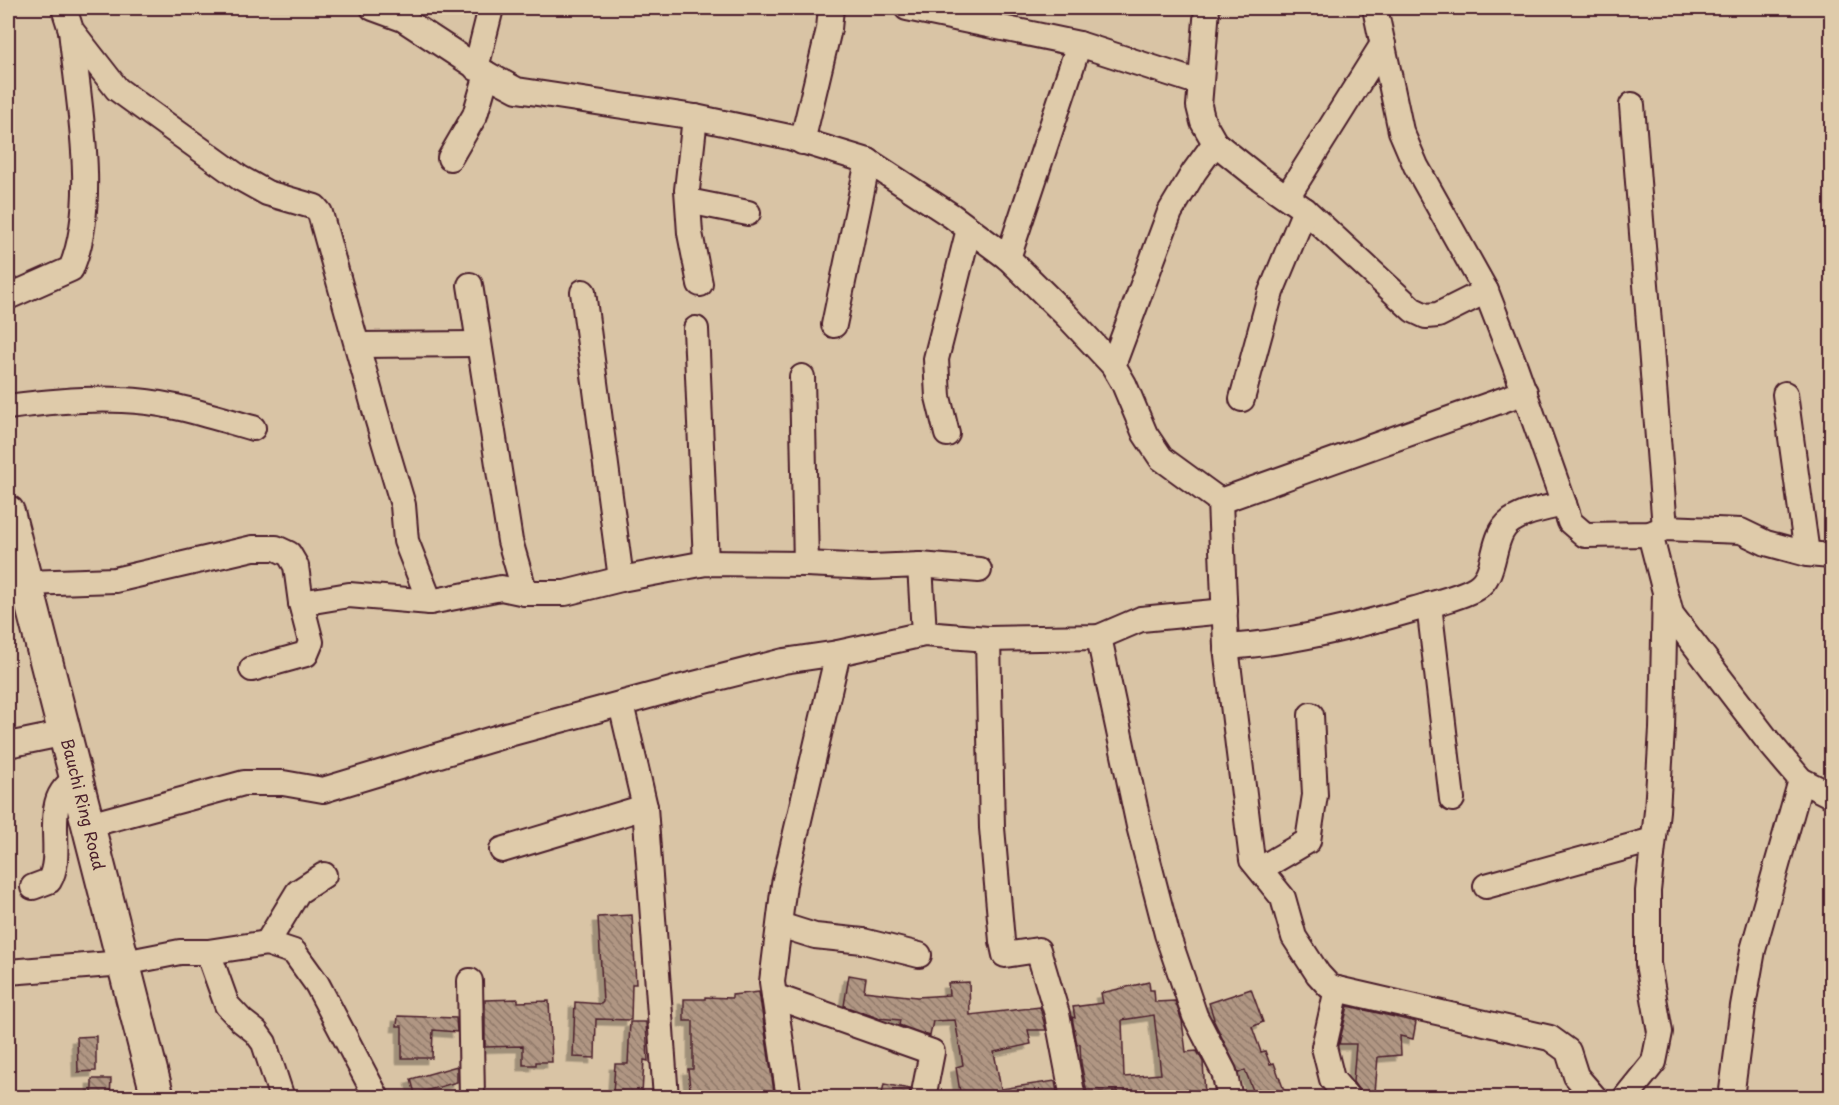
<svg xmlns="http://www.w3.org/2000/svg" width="1839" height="1105" font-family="'Playpen Sans',sans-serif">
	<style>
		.building { fill: url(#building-back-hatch); stroke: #4a1f2b; stroke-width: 1.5; fill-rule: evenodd; filter: url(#shadow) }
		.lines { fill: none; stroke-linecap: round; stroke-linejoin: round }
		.minor-casing { stroke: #4a1f2b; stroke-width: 28 }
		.major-casing { stroke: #4a1f2b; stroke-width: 36 }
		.minor { stroke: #dfcbaa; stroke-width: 24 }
		.major { stroke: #dfcbaa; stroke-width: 32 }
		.labels { text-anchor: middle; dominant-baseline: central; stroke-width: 4.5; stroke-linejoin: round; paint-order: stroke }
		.street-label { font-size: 16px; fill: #4a1f2b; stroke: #dfcbaa }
	</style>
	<defs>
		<pattern id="building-back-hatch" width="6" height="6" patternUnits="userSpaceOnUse" patternTransform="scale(1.5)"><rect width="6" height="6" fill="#b09683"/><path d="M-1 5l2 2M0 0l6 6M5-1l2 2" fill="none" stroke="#917a6b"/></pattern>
		<filter id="shadow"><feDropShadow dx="-5.5" dy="5.5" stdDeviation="0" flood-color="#0004"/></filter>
	</defs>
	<rect width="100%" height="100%" fill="#d9c4a5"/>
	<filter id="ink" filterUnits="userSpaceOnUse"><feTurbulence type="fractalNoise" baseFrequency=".0167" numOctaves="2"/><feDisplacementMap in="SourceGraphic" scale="12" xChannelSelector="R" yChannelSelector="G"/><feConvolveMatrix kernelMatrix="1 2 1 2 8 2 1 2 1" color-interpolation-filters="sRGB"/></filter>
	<g filter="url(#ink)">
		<!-- building -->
		<g class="building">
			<polygon points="632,915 636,984 632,984 631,1020 596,1019 595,1058 573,1057 575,1002 601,1004 603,1002 598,917"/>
			<polygon points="849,975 866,978 864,991 917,997 949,995 948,983 969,982 970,1015 1040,1007 1046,1030 1028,1030 1031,1044 994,1052 1001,1089 1055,1081 1058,1098 961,1098 956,1067 963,1065 955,1020 933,1021 930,1036 899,1025 900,1020 878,1018 844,1006"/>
			<path d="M1149,982L1150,990H1154L1155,1002L1175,1001L1182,1021L1186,1052L1197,1051L1203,1062L1205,1094L1126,1098L1125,1092L1118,1093L1117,1091L1087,1093L1081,1063L1080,1044L1077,1045L1072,1017L1075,1018L1073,1007L1103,1003L1101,993ZM1154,1015L1161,1074L1124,1077L1122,1020Z"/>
			<polygon points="1251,989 1263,1022 1252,1027 1261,1052 1265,1051 1270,1064 1274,1063 1285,1093 1272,1098 1256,1098 1245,1070 1239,1073 1213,1019 1214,1019 1209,1003"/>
			<polygon points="759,992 775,1098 691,1098 688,1069 693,1069 693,1021 684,1021 684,999 705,999 705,997 732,998 732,995"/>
			<polygon points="518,999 518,1002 549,1001 552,1062 536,1062 536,1065 523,1065 523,1046 485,1047 485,1000"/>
			<polygon points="1348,1006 1416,1022 1413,1039 1400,1036 1401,1055 1378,1057 1375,1093 1360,1092 1353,1082 1356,1044 1339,1044"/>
			<polygon points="398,1016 456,1018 457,1032 433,1030 432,1058 402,1058 402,1026 397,1026"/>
			<polygon points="630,1022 646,1022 648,1061 644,1060 642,1094 613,1093 615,1064 628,1064"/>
			<polygon points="96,1036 96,1071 78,1072 77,1037"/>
			<polygon points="457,1066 457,1082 415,1094 411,1079"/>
			<polygon points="92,1079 111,1079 110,1098 92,1098"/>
			<polygon points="884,1084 910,1089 909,1098 881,1098"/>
		</g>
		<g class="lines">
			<defs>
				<g id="minor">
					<polyline points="64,8 71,30 117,89 240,178 267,193 315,207 320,213 378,421 403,505 406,541 430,602"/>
					<polyline points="373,8 403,19 487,74 517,90 695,117 789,137 868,161 952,216 1008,258 1067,316 1113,365 1124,384 1145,434 1161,458 1220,501"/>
					<polyline points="907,8 1079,44 1200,83"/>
					<polyline points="1207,8 1199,106 1203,122 1215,143 1255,175 1305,210 1413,310 1426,316 1438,315 1486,291"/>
					<polyline points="1375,8 1401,131 1416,166 1486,291 1515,366 1564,504"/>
					<polyline points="476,68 491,8"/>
					<polyline points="1632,105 1665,528"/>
					<polyline points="695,117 687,190 690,233 700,284"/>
					<polyline points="802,142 829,29 831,8"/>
					<polyline points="450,158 475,115 487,74"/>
					<polyline points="1287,197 1383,44"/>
					<polyline points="688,201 748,213"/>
					<polyline points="1008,258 1079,44"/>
					<polyline points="470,285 510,541 525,593"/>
					<polyline points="583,292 621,579"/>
					<path d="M8,297L71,269C99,203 78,101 71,30"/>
					<polyline points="834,325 868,161"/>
					<polyline points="696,329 706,563"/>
					<polyline points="358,345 478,344"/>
					<polyline points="1113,365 1170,212 1194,172 1215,143"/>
					<polyline points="802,377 806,564"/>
					<polyline points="1785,394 1807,554"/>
					<polyline points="1242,399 1271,292 1305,210"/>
					<path d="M8,407C46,402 84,398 122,400C167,401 210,416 253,428"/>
					<polyline points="947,434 938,397 936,359 969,229"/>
					<polyline points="1220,501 1226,647 1252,860 1283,898 1294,937 1318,974 1329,986 1337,989 1550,1038 1568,1051 1576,1076 1595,1098"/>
					<polyline points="1220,501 1525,392"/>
					<polyline points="920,565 979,570"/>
					<polyline points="26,583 115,580 253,548 276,548 289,554 296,566 301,603 311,642 306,654 252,669"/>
					<polyline points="1667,598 1671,614 1768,741 1801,780 1832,796"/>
					<polyline points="301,603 349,595 430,602 501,588 525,593 565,593 621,579 706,563 806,564 871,567 920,565 924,634"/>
					<polyline points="1429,605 1452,799"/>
					<polyline points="1099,637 1139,826 1167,934 1195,1016 1224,1072 1230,1098"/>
					<polyline points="988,639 992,828 1002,941 1005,955 1038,950 1057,1014 1073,1098"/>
					<path d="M1226,647C1290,643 1353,627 1415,609C1429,605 1464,596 1476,588C1499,574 1489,537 1511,521C1526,511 1547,508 1564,504L1570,522L1585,535L1650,534L1665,528L1741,531L1766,543L1807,554L1832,556"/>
					<polyline points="621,704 645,807 666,1098"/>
					<polyline points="8,745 66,733"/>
					<polyline points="89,825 244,783 283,783 323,790 509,734 682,687 784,661 838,653 924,634 988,639 1099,637 1141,619 1225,611"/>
					<polyline points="502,850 645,807"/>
					<polyline points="1260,869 1308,841 1315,795 1311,715"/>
					<polyline points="1486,886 1653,840"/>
					<path d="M33,887L49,881C67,851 37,798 78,779"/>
					<polyline points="780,925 815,936 863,941 919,955"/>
					<polyline points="267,943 298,892 324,875"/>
					<polyline points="208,952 227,1005 242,1021 256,1032 264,1043 282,1098"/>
					<polyline points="8,972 124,963 180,952 208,952 267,943 294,952 317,984 377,1098"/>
					<polyline points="470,981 472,1098"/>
					<polyline points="1337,989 1324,1047 1332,1079 1348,1098"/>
					<polyline points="774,996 932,1052 923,1098"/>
					<polyline points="789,1098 772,982 784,884 838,653"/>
					<polyline points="1625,1098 1654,1062 1660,1032 1648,964 1648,891 1657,811 1662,729 1665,592 1650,534"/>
					<polyline points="1731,1098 1743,1006 1753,950 1801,780"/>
				</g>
				<polyline id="major" points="8,512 158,1098"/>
			</defs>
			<!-- minor casing -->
			<use href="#minor" class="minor-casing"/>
			<!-- major casing -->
			<use href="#major" class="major-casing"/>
			<!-- minor -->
			<use href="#minor" class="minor"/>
			<!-- major -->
			<use href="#major" class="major"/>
		</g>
	</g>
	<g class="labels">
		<!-- street labels -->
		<g class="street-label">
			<text transform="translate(84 804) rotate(76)">Bauchi Ring Road</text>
		</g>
	</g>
	<!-- margin -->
	<rect width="1839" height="1105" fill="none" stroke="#dfcbaa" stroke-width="30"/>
	<rect x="15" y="15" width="1809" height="1075" fill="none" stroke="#4a1f2b" stroke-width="2" filter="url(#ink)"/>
</svg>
